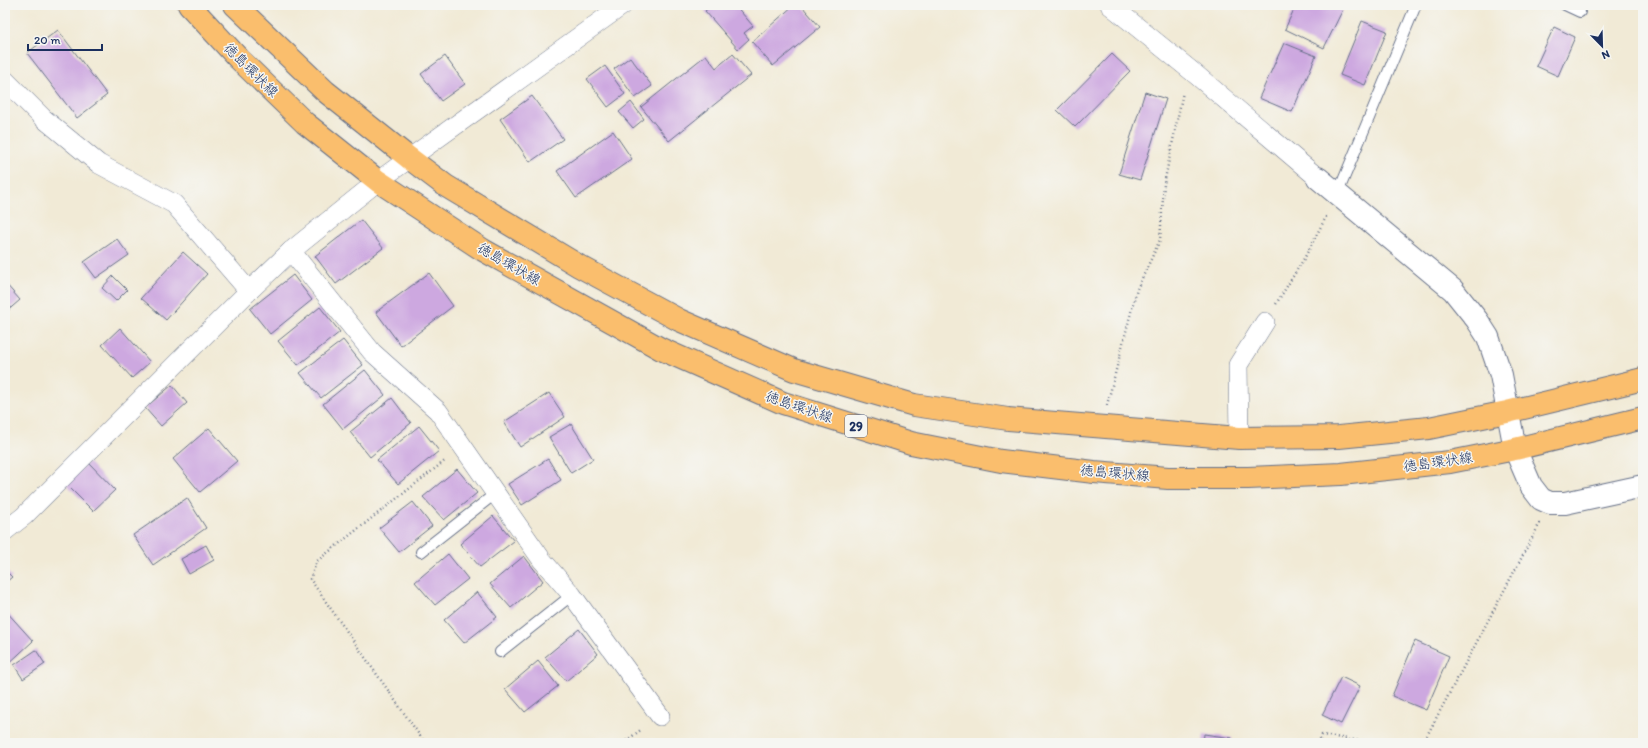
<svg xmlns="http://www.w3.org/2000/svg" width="1648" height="748" font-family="Itim,'Klee One',sans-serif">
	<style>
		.building { fill: #cda8e0 }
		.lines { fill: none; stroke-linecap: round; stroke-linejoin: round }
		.service-casing { stroke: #667088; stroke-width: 12 }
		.minor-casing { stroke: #667088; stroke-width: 20 }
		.tertiary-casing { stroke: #667088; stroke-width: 24 }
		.primary-casing { stroke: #667088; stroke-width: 24 }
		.path { stroke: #667088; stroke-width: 2.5; stroke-dasharray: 1 3; stroke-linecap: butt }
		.service { stroke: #fff; stroke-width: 10 }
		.minor { stroke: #fff; stroke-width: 19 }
		.tertiary { stroke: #fff; stroke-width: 22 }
		.primary { stroke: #fabe6d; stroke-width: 22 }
		.labels { text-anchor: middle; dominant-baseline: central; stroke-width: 3; stroke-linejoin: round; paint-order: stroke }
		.shield { fill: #f6f6f2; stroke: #5d6b8a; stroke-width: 1 }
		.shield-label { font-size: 13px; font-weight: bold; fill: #1b2f5e }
		.street-label { font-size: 14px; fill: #1b2f5e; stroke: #f6f6f2 }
	</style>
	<rect width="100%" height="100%" fill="#f6f6f2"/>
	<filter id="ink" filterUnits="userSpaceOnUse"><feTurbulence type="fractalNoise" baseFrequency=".025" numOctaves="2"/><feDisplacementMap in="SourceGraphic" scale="8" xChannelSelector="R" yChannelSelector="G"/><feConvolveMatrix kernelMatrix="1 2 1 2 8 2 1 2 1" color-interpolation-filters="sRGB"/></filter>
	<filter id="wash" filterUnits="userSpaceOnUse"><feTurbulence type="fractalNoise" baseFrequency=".012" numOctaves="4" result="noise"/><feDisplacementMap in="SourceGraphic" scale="16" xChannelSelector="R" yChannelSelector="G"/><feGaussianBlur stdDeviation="0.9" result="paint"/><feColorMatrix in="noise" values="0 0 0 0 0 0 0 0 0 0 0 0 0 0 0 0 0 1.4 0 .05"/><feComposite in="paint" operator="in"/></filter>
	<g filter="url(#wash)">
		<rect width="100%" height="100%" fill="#f1ead6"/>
		<g id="blocks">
			<!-- building -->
			<g class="building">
				<polygon points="712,5 735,5 753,26 744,33 749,39 738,49 705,11"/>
				<polygon points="794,5 801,5 820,27 773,66 752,42"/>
				<polygon points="1296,5 1345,5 1324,48 1285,29"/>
				<polygon points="1362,21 1387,31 1365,85 1340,75"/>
				<polygon points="1554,27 1575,37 1558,76 1536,66"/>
				<polygon points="58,30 107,95 77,118 27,53"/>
				<polygon points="1284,43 1316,56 1292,112 1259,98"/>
				<polygon points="733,54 751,75 669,141 641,107 706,55 716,68"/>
				<polygon points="1112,54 1130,71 1075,127 1057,110"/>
				<polygon points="445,56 465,84 441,101 421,74"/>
				<polygon points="630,57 652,86 635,98 614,69"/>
				<polygon points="605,66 625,94 608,107 587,79"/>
				<polygon points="1145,92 1166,99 1140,180 1119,174"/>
				<polygon points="532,96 563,139 530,162 500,119"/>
				<polygon points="631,102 644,119 633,128 619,112"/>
				<polygon points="613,131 632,159 576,198 557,171"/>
				<polygon points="361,220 383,248 336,284 315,256"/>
				<polygon points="117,239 129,255 96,278 84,262"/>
				<polygon points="183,252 207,274 166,320 141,298"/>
				<polygon points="429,273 453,306 401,346 376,312"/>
				<polygon points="293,275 312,300 270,334 250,309"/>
				<polygon points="113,276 127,290 116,301 102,288"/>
				<polygon points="5,283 20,300 5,313"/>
				<polygon points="320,307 340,332 298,365 278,341"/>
				<polygon points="120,328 150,362 132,378 102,345"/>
				<polygon points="343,340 363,365 321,398 300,373"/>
				<polygon points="365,370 385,395 343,429 323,404"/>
				<polygon points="172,385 187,403 161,426 145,408"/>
				<polygon points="549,393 565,417 520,447 504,422"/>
				<polygon points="392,398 411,423 370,457 350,432"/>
				<polygon points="571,424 593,459 571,473 549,437"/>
				<polygon points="419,426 439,451 398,484 377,460"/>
				<polygon points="209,428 237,461 200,492 173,459"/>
				<polygon points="548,459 561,480 522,505 508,484"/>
				<polygon points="88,462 115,490 93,511 66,484"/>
				<polygon points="457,469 477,493 444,520 423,497"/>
				<polygon points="187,498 206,528 153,565 133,535"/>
				<polygon points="413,502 432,526 399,552 379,528"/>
				<polygon points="493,516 514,541 480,567 460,544"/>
				<polygon points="206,545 214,560 189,574 181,559"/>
				<polygon points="448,554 468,579 435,605 415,582"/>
				<polygon points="524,556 543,581 511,608 490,584"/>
				<polygon points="5,570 12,577 5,583"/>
				<polygon points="477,592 497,617 464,643 444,620"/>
				<polygon points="5,610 33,641 5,667"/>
				<polygon points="579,629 598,654 566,681 545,657"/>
				<polygon points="1415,641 1449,656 1426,710 1392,696"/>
				<polygon points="36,650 45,664 23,679 14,665"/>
				<polygon points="538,661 558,686 525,712 505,689"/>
				<polygon points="1341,677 1360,686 1341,724 1322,715"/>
				<polygon points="1204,734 1232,738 1232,743 1203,743"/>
			</g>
		</g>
	</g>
	<g filter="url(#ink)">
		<use href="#blocks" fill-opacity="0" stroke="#667088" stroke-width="1"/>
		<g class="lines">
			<defs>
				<g id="service">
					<polyline points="1565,5 1580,12"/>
					<polyline points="1337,195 1416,5"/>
					<polyline points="421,552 496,493"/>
					<polyline points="500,652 572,595"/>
				</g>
				<g id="minor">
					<polyline points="1110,5 1194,73 1318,178"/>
					<polyline points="5,80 43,118 99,164 174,204 249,291"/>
					<polyline points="291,251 372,352 438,411 542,560 572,595 660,716"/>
					<polyline points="1239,438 1238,365 1265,322"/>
					<polyline points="5,531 24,516 249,291 291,251 378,181 623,5"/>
				</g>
				<polyline id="tertiary" points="1318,178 1453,290 1477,320 1488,337 1501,375 1515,449 1531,486 1541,499 1550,503 1565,503 1643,486"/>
				<g id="primary">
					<polyline points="189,5 239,59 305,123 378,181 483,250 661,349 783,403 911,443 1001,461 1094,472 1168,478 1248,478 1341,474 1450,462 1515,449 1643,418"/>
					<polyline points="235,5 325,91 409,158 446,186 579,266 679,320 794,370 914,405 1008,419 1239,438 1339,437 1429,428 1507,412 1643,379"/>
				</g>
			</defs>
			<!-- service casing -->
			<use href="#service" class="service-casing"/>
			<!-- minor casing -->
			<use href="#minor" class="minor-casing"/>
			<!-- tertiary casing -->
			<use href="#tertiary" class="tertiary-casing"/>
			<!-- primary casing -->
			<use href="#primary" class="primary-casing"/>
			<!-- path -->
			<g class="path">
				<polyline points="1276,304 1305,257 1327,215"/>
				<polyline points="1107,405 1137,289 1160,240 1164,184 1183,92"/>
				<polyline points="425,743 310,579 317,561 446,460"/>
				<polyline points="623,743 642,729"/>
				<polyline points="1318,743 1322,735 1373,743"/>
				<polyline points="1423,743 1540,523"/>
			</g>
			<!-- service -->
			<use href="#service" class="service"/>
			<!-- minor -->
			<use href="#minor" class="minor"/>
			<!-- tertiary -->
			<use href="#tertiary" class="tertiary"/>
			<!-- primary -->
			<use href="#primary" class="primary"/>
		</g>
	</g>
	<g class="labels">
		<!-- shield labels -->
		<rect class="shield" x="845" y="415" width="22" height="22" rx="3"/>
		<g class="shield-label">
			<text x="856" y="426">29</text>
		</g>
		<!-- street labels -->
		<g class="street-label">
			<text transform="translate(251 70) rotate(45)">徳島環状線</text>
			<text transform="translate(509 264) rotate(30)">徳島環状線</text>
			<text transform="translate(799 407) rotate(19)">徳島環状線</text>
			<text transform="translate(1438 462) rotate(-8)">徳島環状線</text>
			<text transform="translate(1115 473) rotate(5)">徳島環状線</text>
		</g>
	</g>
	<!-- margin -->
	<rect width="1648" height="748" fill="none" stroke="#f6f6f2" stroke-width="20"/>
	<!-- north arrow -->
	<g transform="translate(1602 46) rotate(157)" stroke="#f6f6f2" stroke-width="3" paint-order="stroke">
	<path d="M0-3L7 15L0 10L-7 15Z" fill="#1b2f5e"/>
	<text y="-6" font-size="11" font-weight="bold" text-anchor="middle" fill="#1b2f5e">N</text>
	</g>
	<!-- scale -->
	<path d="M28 44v6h74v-6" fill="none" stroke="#1b2f5e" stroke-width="2"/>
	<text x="34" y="44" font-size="12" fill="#1b2f5e" stroke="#f6f6f2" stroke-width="3" paint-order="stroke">20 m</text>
</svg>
